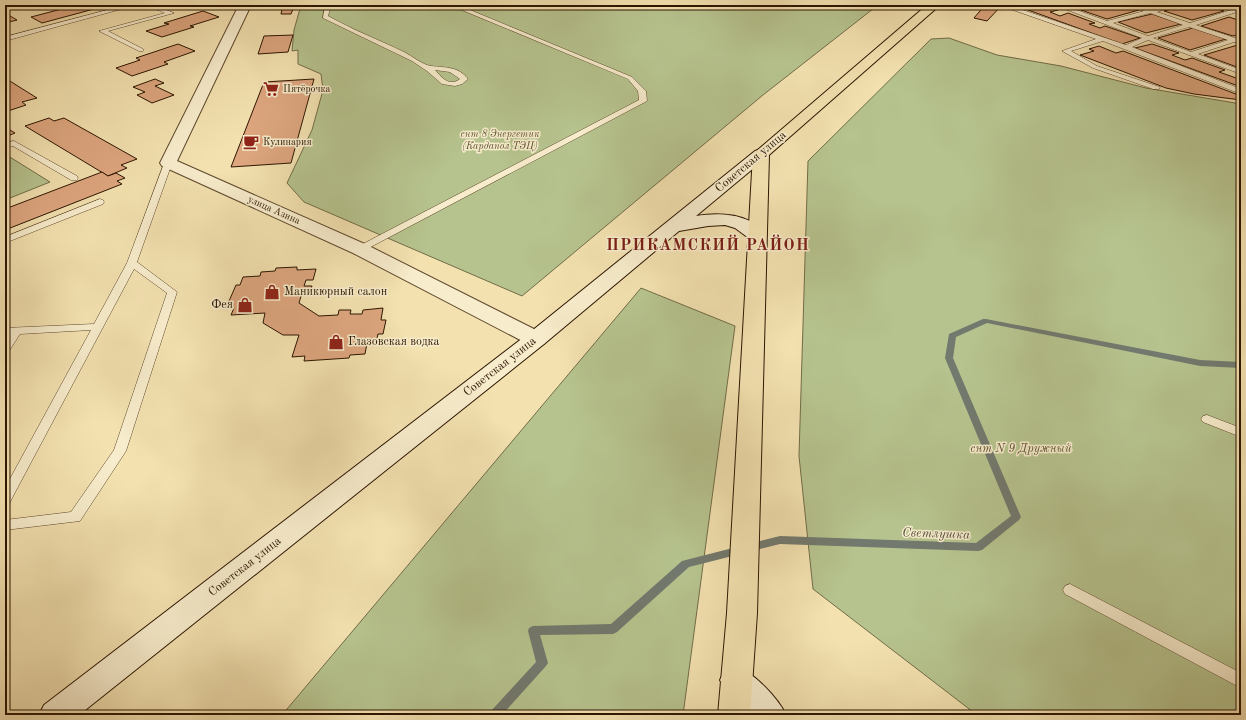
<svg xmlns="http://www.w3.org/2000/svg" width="1246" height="720" font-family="'Old Standard TT',serif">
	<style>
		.green { fill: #b6c38e; stroke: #716c47 }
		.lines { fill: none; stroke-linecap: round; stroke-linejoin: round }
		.stream { fill: #72796e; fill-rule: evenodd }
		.building { fill: #dda67f; stroke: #2c1500 }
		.service-casing { stroke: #5e482c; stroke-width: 1 }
		.minor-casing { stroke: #5e482c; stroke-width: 2 }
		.secondary-casing { stroke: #2c1500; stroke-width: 2 }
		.primary-casing { stroke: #2c1500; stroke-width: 2 }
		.service { fill: #f7eccc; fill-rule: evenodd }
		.minor { fill: #f7eccc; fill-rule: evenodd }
		.secondary { fill: #f7eccc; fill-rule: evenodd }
		.primary { fill: #f3e1b0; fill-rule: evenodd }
		.labels { text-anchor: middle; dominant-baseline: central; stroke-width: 3; stroke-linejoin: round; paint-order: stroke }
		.far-poi-label { font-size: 10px; fill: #2c1500; stroke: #f7eccc; text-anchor: start }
		.far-park-label { font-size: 10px; font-style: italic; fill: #5c5232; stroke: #f7eccc }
		.far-street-label { font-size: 10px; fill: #2c1500; stroke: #f7eccc }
		.street-label { font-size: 12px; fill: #2c1500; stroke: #f7eccc }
		.poi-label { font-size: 12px; fill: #2c1500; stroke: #f7eccc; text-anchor: start }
		.park-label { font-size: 12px; font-style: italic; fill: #5c5232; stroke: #f7eccc }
		.water-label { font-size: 13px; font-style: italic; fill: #554f40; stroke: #f7eccc }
		.district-label { font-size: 16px; font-weight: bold; letter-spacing: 1px; fill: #7a1f14; stroke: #f7eccc }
	</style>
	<rect width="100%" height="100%" fill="#f3e1b0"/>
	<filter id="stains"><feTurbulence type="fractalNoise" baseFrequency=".005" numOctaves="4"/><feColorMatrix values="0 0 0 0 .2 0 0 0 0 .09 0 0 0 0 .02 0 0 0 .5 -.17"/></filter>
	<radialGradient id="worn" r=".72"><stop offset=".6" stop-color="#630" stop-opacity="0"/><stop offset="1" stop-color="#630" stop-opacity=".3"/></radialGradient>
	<!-- green -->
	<g class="green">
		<polygon points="301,5 878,5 763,95 522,296 304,202 287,183 312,130 323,90 321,74 298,64 298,50 292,51 294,30"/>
		<polygon points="949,38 997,55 1061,66 1146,88 1241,104 1241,715 977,715 813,589 799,456 808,161 931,39"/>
		<polygon points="5,154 50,182 5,200"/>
		<polygon points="641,288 735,326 683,715 282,715"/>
	</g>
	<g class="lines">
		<!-- stream -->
		<polygon class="stream" points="983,319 986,319 1200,360 1241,362 1241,368 1200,366 987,323 956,337 953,358 1021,517 1019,520 982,550 978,551 780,544 689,567 617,632 613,634 540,635 548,663 546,666 502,715 489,715 491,711 536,662 528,631 529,628 533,626 611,624 682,561 780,536 976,543 1011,516 945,358 949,334"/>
	</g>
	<!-- building -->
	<g class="building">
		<polygon points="77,5 109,5 42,23 31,17"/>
		<polygon points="985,5 1002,5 987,21 974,18"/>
		<polygon points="1022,5 1044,5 1058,10 1050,12 1060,16 1068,13 1095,23 1089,24 1100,28 1105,26 1140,38 1122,44 1017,6"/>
		<polygon points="1100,5 1122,5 1139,10 1107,19 1081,10"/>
		<polygon points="1185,5 1206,5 1224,11 1192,20 1164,11"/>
		<polygon points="282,9 293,9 291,14 281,14"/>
		<polygon points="203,11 219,17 190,26 194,27 162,37 146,31 169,24 164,23"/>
		<polygon points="5,13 17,20 5,23"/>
		<polygon points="1152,14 1181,24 1146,33 1118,22"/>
		<polygon points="1229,17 1241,21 1241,34 1233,36 1201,26"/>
		<polygon points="1193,28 1226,39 1190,50 1158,38"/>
		<polygon points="293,35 288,52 258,54 264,36"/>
		<polygon points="178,44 195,51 164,62 168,64 132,76 116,68 140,60 136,58"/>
		<polygon points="1152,44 1179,53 1172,55 1185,60 1192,58 1225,70 1219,72 1239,79 1241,79 1241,87 1135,48"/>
		<polygon points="1241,44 1241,66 1237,67 1204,55"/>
		<polygon points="1099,46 1116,53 1123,51 1241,96 1241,100 1194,94 1166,88 1080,55 1094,51 1089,49"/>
		<polygon points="5,78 37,98 22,102 26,105 5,112"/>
		<polygon points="155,79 164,83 155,86 174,95 152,103 137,95 145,92 133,87"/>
		<polygon points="314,79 291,163 231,167 264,82"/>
		<polygon points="49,118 54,121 64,118 137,159 121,165 127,168 108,176 25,126"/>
		<polygon points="5,127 15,133 5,137"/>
		<polygon points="102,172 108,176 116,173 125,178 117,181 122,184 5,230 5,209"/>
		<polygon points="297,267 297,270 316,269 313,280 306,280 304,286 312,286 310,292 302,293 299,303 319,316 338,315 339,310 351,310 350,314 362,314 363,310 383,308 381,320 386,320 383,334 378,334 376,343 367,343 365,354 350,355 349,358 304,361 305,356 292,357 299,335 283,335 263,323 265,313 231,315 234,308 226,308 236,285 240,285 243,277 260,276 261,272 275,271 276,268"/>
	</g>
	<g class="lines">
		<defs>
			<g id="service">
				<polygon points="126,5 136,5 5,41 5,37"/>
				<polygon points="145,5 154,5 174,13 108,31 143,49 143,51 139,51 99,31 165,13"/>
				<path d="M325,5H331L328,16C353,30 379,40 404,52C412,56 423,65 431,66C446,68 458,66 468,79L462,84L455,86L442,84L427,71L412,61L323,18ZM435,70L450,72L460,79C449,87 442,78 435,70Z"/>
				<polygon points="450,5 458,5 632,77 646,91 647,101 363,251 357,251 355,249 357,247 639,100 638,91 628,79"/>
				<path d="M1008,5H1014L1017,8L1126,45L1142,38L1054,5H1063L1107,21L1144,11L1128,5C1137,5 1142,8 1150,9C1156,10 1169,5 1178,5L1157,12L1190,23L1231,10L1226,5H1232L1238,11L1237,12L1196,25L1235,38H1239L1241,44L1234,42L1198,54L1241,70V74L1148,40L1132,47L1241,89V94L1103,41L1071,51L1097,66L1160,87L1159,89H1153L1093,68L1062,51L1096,39L1013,10ZM1150,13L1183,25L1148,36L1113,23ZM1189,27L1228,40L1191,52L1153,38Z"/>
				<polygon points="14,141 77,176 78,178 77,180 71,180 13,146 5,148 5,143"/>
				<polygon points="165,161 168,161 172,163 137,262 177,292 126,451 80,521 5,530 5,520 71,512 114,450 167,293 134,269 11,500 10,503 5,505 5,488 91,330 20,334 9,351 5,352 5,340 9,334 5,334 5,328 94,324 127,263"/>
				<polygon points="100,199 103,200 104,202 103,204 5,243 5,237"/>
				<polygon points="1207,415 1241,428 1241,437 1203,422 1201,419 1203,416"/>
				<polygon points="1070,584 1241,673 1241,688 1065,594 1063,590 1065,586"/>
			</g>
			<polygon id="minor" points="239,5 251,5 177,161 367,245 544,334 547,339 544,344 536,346 528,344 353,253 162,166 160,163"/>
			<g id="secondary">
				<path d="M761,149L767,151L769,154L767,157L696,216C719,212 751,213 766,235L764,239L757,241L750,239L735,228L725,225L708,226L679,231L544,344L79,715H39L44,705L528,334L755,151Z"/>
				<path d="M736,666C754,673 778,698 786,715H749L725,690L720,680L725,670Z"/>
			</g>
			<polygon id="primary" points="927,5 940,5 769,155 757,613 750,715 718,715 727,613 753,154"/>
		</defs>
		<!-- service casing -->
		<use href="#service" class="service-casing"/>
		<!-- minor casing -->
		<use href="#minor" class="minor-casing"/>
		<!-- secondary casing -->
		<use href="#secondary" class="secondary-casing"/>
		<!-- primary casing -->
		<use href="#primary" class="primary-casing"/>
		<!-- service -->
		<use href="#service" class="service"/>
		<!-- minor -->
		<use href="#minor" class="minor"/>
		<!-- secondary -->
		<use href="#secondary" class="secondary"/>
		<!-- primary -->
		<use href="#primary" class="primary"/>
	</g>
	<!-- icons -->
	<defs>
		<symbol id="supermarket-bare" viewBox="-9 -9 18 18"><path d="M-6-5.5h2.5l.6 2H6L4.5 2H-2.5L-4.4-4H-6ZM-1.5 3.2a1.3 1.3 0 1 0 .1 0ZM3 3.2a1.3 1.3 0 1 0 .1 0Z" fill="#8f2418" stroke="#f7eccc" stroke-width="2.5" paint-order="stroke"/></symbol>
		<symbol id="cafe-bare" viewBox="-9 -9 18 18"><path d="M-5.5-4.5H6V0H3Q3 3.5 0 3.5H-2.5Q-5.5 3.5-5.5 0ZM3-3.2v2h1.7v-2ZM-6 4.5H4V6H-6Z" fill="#8f2418" stroke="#f7eccc" stroke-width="2.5" paint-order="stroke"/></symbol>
		<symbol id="shop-bare" viewBox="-9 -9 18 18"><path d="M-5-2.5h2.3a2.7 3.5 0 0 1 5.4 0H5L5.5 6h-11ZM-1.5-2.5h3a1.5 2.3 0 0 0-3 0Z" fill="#8f2418" stroke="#f7eccc" stroke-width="2.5" paint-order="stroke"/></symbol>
	</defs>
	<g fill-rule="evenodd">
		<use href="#supermarket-bare" x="260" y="78" width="22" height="22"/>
		<use href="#cafe-bare" x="240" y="131" width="22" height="22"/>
		<use href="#shop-bare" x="261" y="281" width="22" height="22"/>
		<use href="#shop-bare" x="234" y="294" width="22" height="22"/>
		<use href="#shop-bare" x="325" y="331" width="22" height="22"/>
	</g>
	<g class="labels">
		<!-- far-poi labels -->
		<g class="far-poi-label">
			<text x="283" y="89">Пятёрочка</text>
			<text x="263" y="142">Кулинария</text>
		</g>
		<!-- far-park labels -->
		<g class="far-park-label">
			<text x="500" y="134">снт 8 Энергетик<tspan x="500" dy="12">(Кардапол ТЭЦ)</tspan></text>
		</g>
		<!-- far-street labels -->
		<g class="far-street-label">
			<text transform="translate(274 210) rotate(24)">улица Азина</text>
		</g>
		<!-- street labels -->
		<g class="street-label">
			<text transform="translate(751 162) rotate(-40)">Советская улица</text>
			<text transform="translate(500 367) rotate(-38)">Советская улица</text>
			<text transform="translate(245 567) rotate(-38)">Советская улица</text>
		</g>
		<!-- poi labels -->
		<g class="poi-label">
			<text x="284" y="292">Маникюрный салон</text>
			<text x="233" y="305" text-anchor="end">Фея</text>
			<text x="348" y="342">Глазовская водка</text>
		</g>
		<!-- park labels -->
		<g class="park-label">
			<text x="1021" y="449">снт N 9 Дружный</text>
		</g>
		<!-- water labels -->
		<g class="water-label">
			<text transform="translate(936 534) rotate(2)">Светлушка</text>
		</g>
		<!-- district labels -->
		<g class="district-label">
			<text x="708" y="246">ПРИКАМСКИЙ РАЙОН</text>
		</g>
	</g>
	<!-- margin -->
	<rect width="1246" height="720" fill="none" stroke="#f3e1b0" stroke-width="20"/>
	<rect x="6" y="6" width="1234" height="708" fill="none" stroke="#2c1500" stroke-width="2"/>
	<rect x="10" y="10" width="1226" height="700" fill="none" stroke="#2c1500"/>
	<rect width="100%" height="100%" filter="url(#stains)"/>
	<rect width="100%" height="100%" fill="url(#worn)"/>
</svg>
